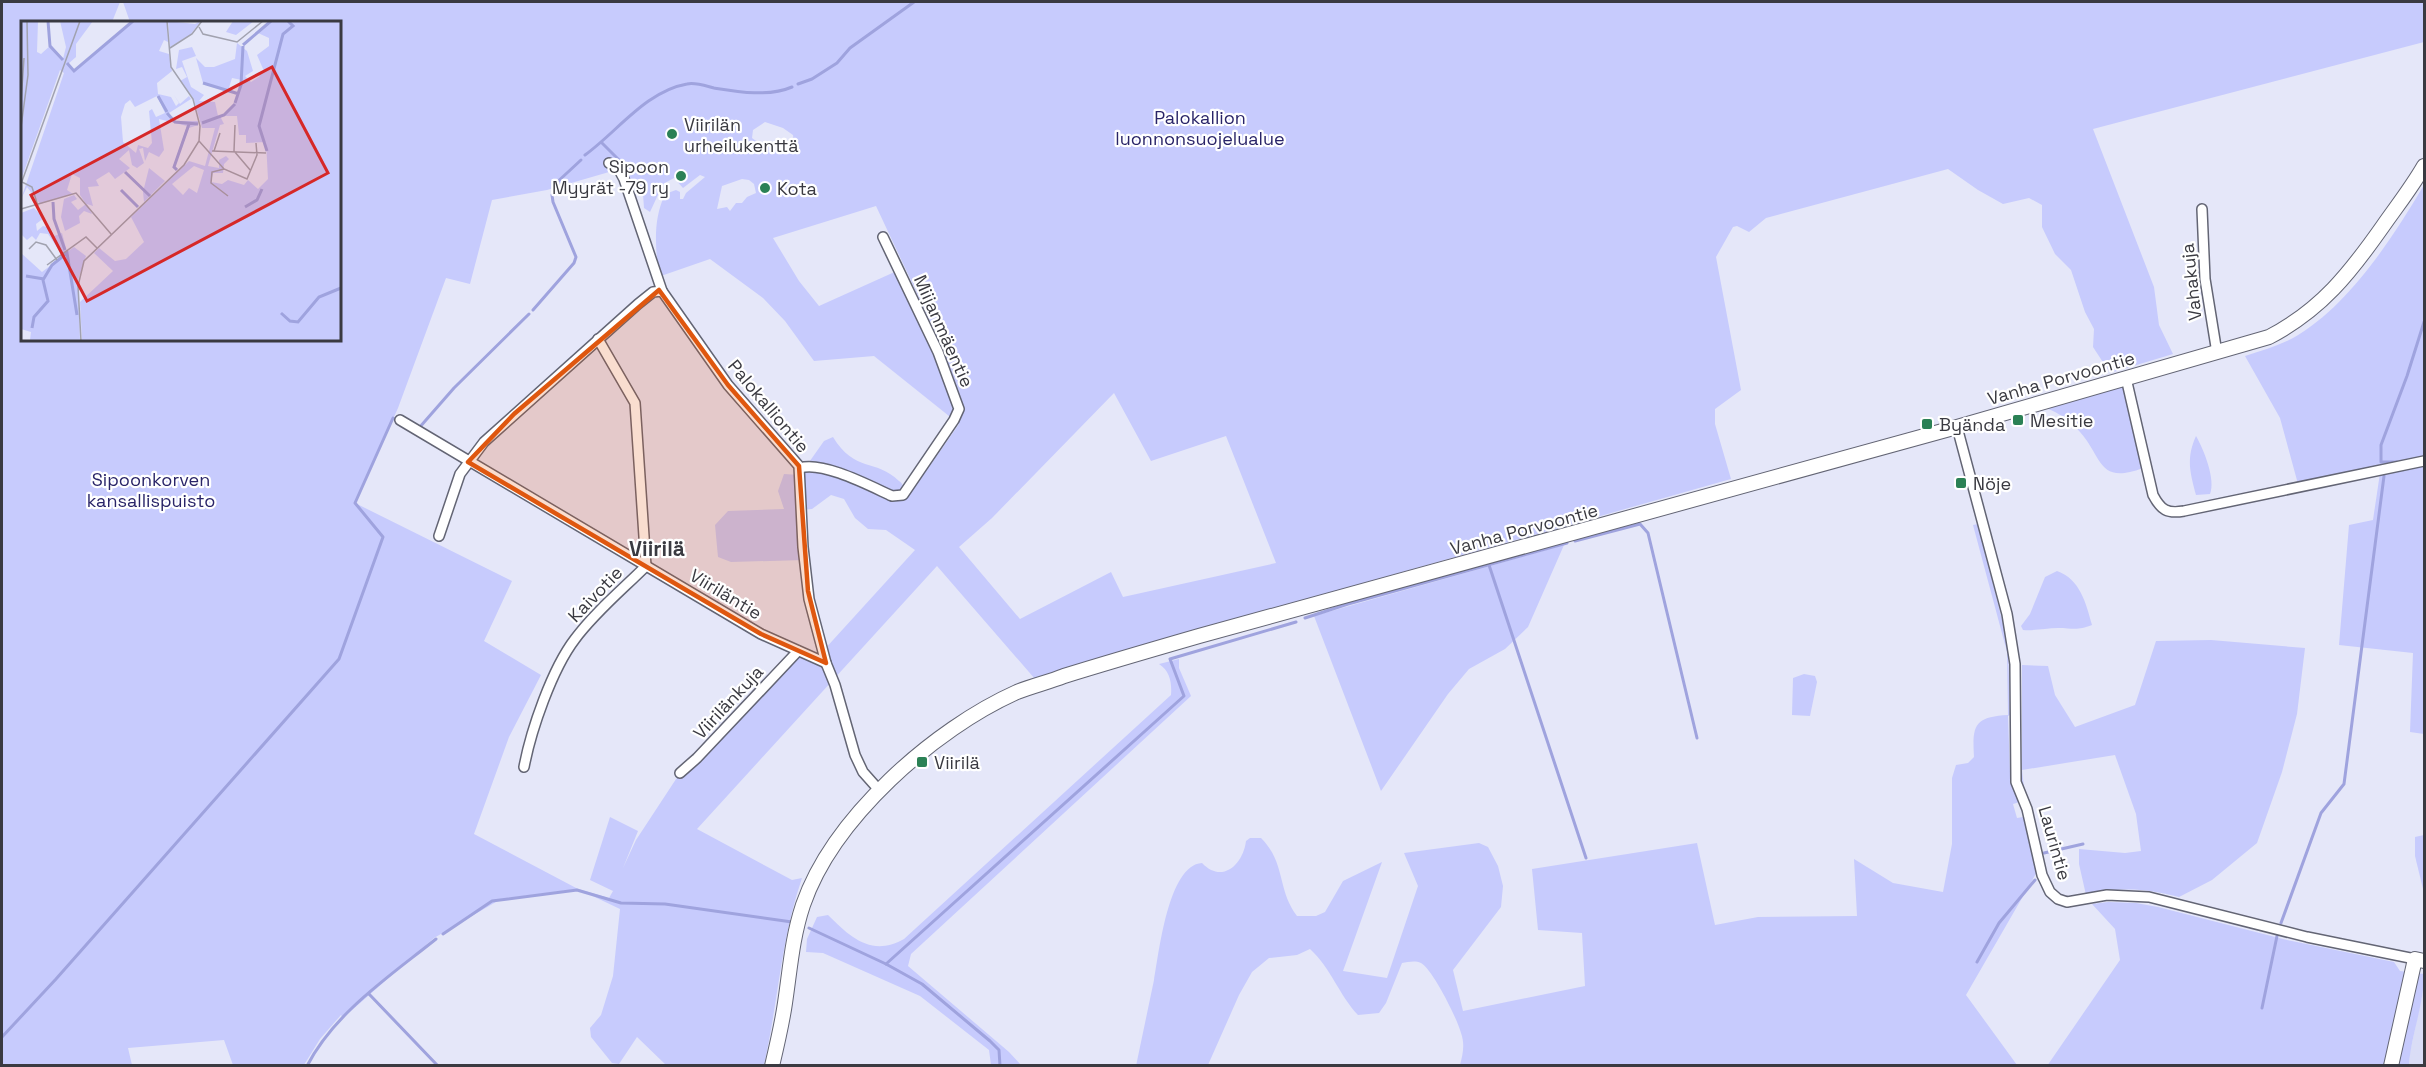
<svg xmlns="http://www.w3.org/2000/svg" width="2426" height="1067" font-family="'Space Grotesk',sans-serif">
	<style>
		.built { fill: #daddf6 }
		.green { fill: #c7cbfd; fill-rule: evenodd }
		.lines { fill: none; stroke-linecap: round; stroke-linejoin: round }
		.stream { stroke: #9fa3de; stroke-width: 3 }
		.street-casing { stroke: #636574; stroke-width: 12 }
		.secondary-casing { stroke: #636574; stroke-width: 16 }
		.street { stroke: #fff; stroke-width: 9 }
		.secondary { stroke: #fff; stroke-width: 14 }
		.marked { fill: #df570f; fill-opacity: 0.2; stroke: #df570f; stroke-width: 4.5; stroke-linejoin: round }
		.poi-dot { fill: #2b8155; stroke: #fff; stroke-width: 2 }
		.labels { text-anchor: middle; dominant-baseline: central; stroke-width: 4.5; stroke-linejoin: round; paint-order: stroke }
		.park-label { font-size: 18px; fill: #292468; stroke: #fff }
		.poi-label { font-size: 18px; fill: #3a3a41; stroke: #fff; text-anchor: start }
		.street-label { font-size: 18px; fill: #3a3a41; stroke: #fff }
		.quarter-label { font-size: 21px; font-weight: bold; fill: #3a3a41; stroke: #fff }
		.inset-river { fill: none; stroke: #9fa3de; stroke-width: 3 }
		.inset-road { fill: none; stroke: #a1a2af; stroke-width: 1.5 }
		.view { fill: #d62828; fill-opacity: 0.15; stroke: #d62828; stroke-width: 3 }
		.inset-edge { fill: none; stroke: #3a3a41; stroke-width: 3 }
	</style>
	<rect width="100%" height="100%" fill="#e5e7f9"/>
	<!-- built -->
	<polygon class="built" points="2424,986 2424,1065 2409,1066 2410,1053"/>
	<!-- green -->
	<g class="green">
		<path d="M2,2H120L112,22H22V339H339V22H130L123,2H2424V42L2093,129L2154,287L2159,325L2173,354L2110,373L2093,347L2094,329L2085,312L2071,270L2055,254L2042,227V205L2029,198L2003,204L1978,190L1948,169L1766,218L1749,232L1737,226L1733,227L1716,257L1741,390L1715,409V424L1731,479L1152,643L1035,679L937,566L697,829L792,880L802,878C781,939 778,1003 764,1065H666L637,1037L619,1064L612,1063L591,1037L590,1028L601,1015L613,976L620,909L578,889L501,899L434,938L343,1018L341,1015L320,1039L304,1065H233L224,1040L128,1048L132,1065L2,1066ZM765,122L783,128L793,135L794,142L791,148C775,148 765,148 752,138L753,130ZM616,170L637,210L639,209L636,195L643,194L644,208L650,212L663,184L674,178L683,188L700,175L705,177L686,193L683,199H680V192L676,190L665,194C655,216 655,236 657,259L652,261L658,277L710,259L763,298L785,321L814,361L874,356L959,424L908,497C905,492 904,484 899,481C875,458 855,473 833,437L824,441L800,475L784,474L778,491L784,509L728,511L715,525L718,557L731,562L804,560L801,510L812,509L831,495L844,499L855,518L868,529L886,530L915,550L823,651L826,663L798,651L680,773L636,840L623,868L638,831L610,817L590,880L613,891L609,898L578,889L474,834L509,737L541,675L484,641L512,581L355,503L398,408L446,278L470,284L492,200L547,190ZM742,179L749,180L754,184L756,193L747,197L742,203H736L730,211L727,207L717,209L722,186ZM876,206L939,340L935,343L899,270L819,306L799,281L773,238ZM1114,393L1151,461L1226,436L1276,563L1123,597L1111,572L1020,619L959,547L992,518Z"/>
		<path d="M2424,185V457L2298,484L2280,418L2245,356C2261,351 2278,346 2293,338C2348,307 2392,239 2424,185Z"/>
		<path d="M2117,385L2125,387L2143,468C2098,485 2103,458 2080,432C2071,421 2059,413 2046,408Z"/>
		<path d="M2196,436C2204,450 2216,480 2210,494L2196,495C2190,472 2186,458 2196,436Z"/>
		<polygon points="2424,463 2424,734 2410,732 2413,653 2339,645 2349,525 2373,520 2380,473"/>
		<path d="M1978,524L2008,644L2010,715L2008,716L2010,772L2022,770V665L2048,666L2055,695L2075,727L2135,705L2156,641L2211,640L2305,648L2297,714L2282,772L2257,843L2212,880L2179,897C2144,888 2121,887 2086,895L2079,864V849L2125,853L2141,851L2136,814L2115,755L2022,770L2025,796L2023,801L2013,804L2017,818L2029,816L2041,865L1966,995L2017,1065H1460C1463,1054 1465,1044 1461,1033C1457,1018 1433,970 1421,963C1415,960 1408,962 1402,963L1386,1003L1379,1013L1358,1015C1339,995 1331,968 1310,949L1297,955L1269,958L1252,972L1239,995L1208,1065L1136,1066C1142,1037 1148,1009 1154,980C1159,954 1168,865 1202,863C1222,884 1243,865 1246,841L1250,838H1261C1286,863 1277,890 1297,916H1316L1325,912L1343,881L1382,862L1343,971L1387,978L1418,886L1404,853L1479,843L1488,847L1498,866L1503,886L1501,907L1453,970L1463,1011L1585,986L1582,933L1538,930L1532,869L1697,843L1715,925L1758,917L1857,916L1854,859L1893,883L1943,892L1952,844V778L1956,765L1968,763L1974,757C1972,724 1975,717 2008,715L2007,652L1973,525Z"/>
		<polygon points="1564,545 1528,627 1505,649 1469,669 1448,694 1381,791 1314,616"/>
		<path d="M2057,571C2080,579 2086,603 2092,625C2077,631 2073,628 2058,628C2046,628 2035,631 2023,630L2021,626L2030,614L2045,577Z"/>
		<path d="M1179,659V668L1191,696L911,954L908,966L1009,1052L1021,1065H991L989,1050L920,996L823,953L806,952L807,939L817,917L828,915C851,938 872,957 904,939L1171,695C1172,683 1170,671 1159,664Z"/>
		<polygon points="1804,674 1815,676 1817,682 1810,716 1792,715 1793,678"/>
		<polygon points="2424,835 2424,893 2415,856 2415,837"/>
		<path d="M2108,902L2136,903L2158,907L2287,940L2394,962L2400,971L2424,974C2424,1005 2411,1035 2409,1065L2047,1066L2120,960L2115,929L2092,904Z"/>
	</g>
	<g class="lines">
		<!-- stream -->
		<g class="stream">
			<polyline points="798,84 812,79 837,63 850,48 914,2"/>
			<polyline points="602,143 622,163 626,174"/>
			<path d="M585,155C617,132 646,91 687,84C695,82 706,86 714,88C739,92 769,97 792,87"/>
			<polyline points="554,185 581,160"/>
			<polyline points="533,310 574,263 576,257 553,202 552,195"/>
			<polyline points="419,428 454,388 529,314"/>
			<polyline points="2397,462 2381,462 2381,445 2407,376 2424,322"/>
			<polyline points="1575,541 1640,524 1648,533 1697,738"/>
			<polyline points="1489,565 1586,858"/>
			<polyline points="1305,618 1348,604 1567,543"/>
			<polyline points="2044,853 2083,844"/>
			<polyline points="2281,923 2321,813 2344,784 2384,476"/>
			<polyline points="809,928 886,964 922,984 990,1041 999,1050 1000,1066"/>
			<polyline points="443,934 492,901 577,890 621,903 665,904 792,922"/>
			<polyline points="1977,962 1999,923 2035,880"/>
			<polyline points="886,964 1184,696 1170,659 1296,622"/>
			<polyline points="369,994 438,1066"/>
			<polyline points="2262,1008 2277,936"/>
			<polyline points="2,1037 56,979 339,659 383,537 355,503 393,418 398,421"/>
			<path d="M307,1066C335,1012 390,976 436,939"/>
		</g>
		<defs>
			<g id="street">
				<polyline points="609,163 618,168 624,179 662,291"/>
				<polyline points="2202,209 2205,279 2217,353"/>
				<polyline points="598,339 635,403 646,566"/>
				<path d="M2126,378L2153,495C2161,510 2167,514 2184,511L2424,461"/>
				<polyline points="400,420 761,634 826,663"/>
				<polyline points="1957,427 2007,614 2015,664 2016,782 2027,809 2042,875 2050,892 2058,899 2067,902 2107,895 2149,897 2307,937 2415,959"/>
				<path d="M800,468C823,461 870,486 892,496L903,495L954,420L959,409L938,352L883,237"/>
				<polyline points="439,536 460,474 484,442 638,304 653,292 662,291 728,385 799,466 803,547 809,599 826,663 835,685 855,755 863,772 879,790"/>
				<path d="M524,767C531,730 552,669 575,639C595,612 623,589 646,566"/>
				<polyline points="680,773 697,758 798,651"/>
			</g>
			<g id="secondary">
				<path d="M772,1066C777,1045 782,1024 785,1003C790,970 792,938 803,905C833,818 934,729 1017,692C1032,686 1049,682 1064,676C1109,662 1154,649 1199,636L1957,427L2269,337C2321,310 2350,273 2383,226C2397,206 2412,187 2424,166"/>
				<polyline points="2391,1066 2415,959 2424,961"/>
			</g>
		</defs>
		<!-- street casing -->
		<use href="#street" class="street-casing"/>
		<!-- secondary casing -->
		<use href="#secondary" class="secondary-casing"/>
		<!-- street -->
		<use href="#street" class="street"/>
		<!-- secondary -->
		<use href="#secondary" class="secondary"/>
	</g>
	<!-- marked area -->
	<path class="marked" d="M659,290L728,385L799,466L808,591L826,663L761,634L468,462L514,414Z"/>
	<!-- markers -->
	<g class="poi-dot">
		<circle cx="672" cy="134" r="6"/>
		<circle cx="681" cy="176" r="6"/>
		<circle cx="765" cy="188" r="6"/>
		<rect x="2012" y="414" width="12" height="12" rx="3"/>
		<rect x="1921" y="418" width="12" height="12" rx="3"/>
		<rect x="1955" y="477" width="12" height="12" rx="3"/>
		<rect x="916" y="756" width="12" height="12" rx="3"/>
	</g>
	<g class="labels">
		<!-- park labels -->
		<g class="park-label">
			<text x="1200" y="117">Palokallion<tspan x="1200" dy="21">luonnonsuojelualue</tspan></text>
			<text x="151" y="479">Sipoonkorven<tspan x="151" dy="21">kansallispuisto</tspan></text>
		</g>
		<!-- poi labels -->
		<g class="poi-label">
			<text x="684" y="124">Viirilän<tspan x="684" dy="21">urheilukenttä</tspan></text>
			<text x="669" y="166" text-anchor="end">Sipoon<tspan x="669" dy="21">Myyrät -79 ry</tspan></text>
			<text x="777" y="188">Kota</text>
			<text x="2030" y="420">Mesitie</text>
			<text x="1939" y="424">Byända</text>
			<text x="1973" y="483">Nöje</text>
			<text x="934" y="762">Viirilä</text>
		</g>
		<!-- street labels -->
		<g class="street-label">
			<text transform="translate(2191 282) rotate(-96)">Vahakuja</text>
			<text transform="translate(944 331) rotate(66)">Miijanmäentie</text>
			<text transform="translate(2061 378) rotate(-16)">Vanha Porvoontie</text>
			<text transform="translate(769 406) rotate(50)">Palokalliontie</text>
			<text transform="translate(1524 529) rotate(-15)">Vanha Porvoontie</text>
			<text transform="translate(595 594) rotate(-46)">Kaivotie</text>
			<text transform="translate(726 594) rotate(31)">Viiriläntie</text>
			<text transform="translate(728 702) rotate(-47)">Viirilänkuja</text>
			<text transform="translate(2055 843) rotate(74)">Laurintie</text>
		</g>
		<!-- quarter labels -->
		<g class="quarter-label">
			<text x="657" y="548">Viirilä</text>
		</g>
	</g>
	<!-- overview -->
	<g transform="translate(21 21)">
		<rect width="320" height="320" fill="#e5e7f9"/>
		<path d="M0,0H17L16,31L20,33L30,24L42,38L45,26L39,0H72L55,23V36L47,43L53,49L112,0H146L147,21L143,19L138,30L148,33L151,50L136,62L137,73L150,76L155,85L158,82L153,74L159,83L168,75L170,78L148,92L153,100H177V104L168,107L154,145L157,148L152,146L166,105L138,98L143,129L138,136L128,131L124,140L122,127L118,128L123,142L116,147L111,144L108,129L98,138L109,147L94,158L88,151L75,159L78,165L67,166L72,185L66,183L71,193L63,190L58,195L59,202L44,210L40,196L43,178L53,174L56,178L50,181L57,189L65,183L59,174V157L51,153L46,169L52,173L19,183L6,166L0,178L43,52L39,49L0,159ZM136,75L144,92L135,96L131,88L128,90L131,122L127,127L117,124L115,132L102,121L100,96L104,83L109,79L114,86ZM147,0L174,3L180,0L169,14L149,26ZM212,0H233L215,14L205,11ZM250,0H319V319L61,320L59,281L92,250L73,232L78,227L94,240L105,238L123,221L110,196L168,140L184,145L194,107H181L173,79L159,60L166,56L161,46L155,48L158,29L171,26L175,35L161,40L170,66L183,74L178,80L194,81L197,95H203L214,82L221,59L211,57L207,70L182,62L175,37L184,46H193L214,38L216,22L226,30L232,50L224,55L230,61L239,55L236,52L243,50L236,34L248,25V17L237,12L222,24ZM199,95H216L218,114H225V122L245,121L247,158L237,168L227,159L223,164L207,159L201,163L190,161L192,152H202L203,143L208,138L205,135L198,139V147L187,145L199,104L203,103ZM173,145L183,149L176,172L168,167L162,174L151,163ZM128,147L144,160L123,181L122,171ZM13,187L23,197L15,203L16,210L22,205L29,207L33,215L41,212L46,231L53,226L65,235L57,259L59,319H9L10,311L0,308V232L21,251L42,235L27,213L19,212L15,219L11,215L6,219L0,213V192Z" fill="#c7cbfd" fill-rule="evenodd"/>
		<path class="inset-river" d="M27,0L29,25L42,39M222,24L250,0M46,42L53,50L112,0M182,62L218,73M137,75L146,91M214,82L220,64L222,25M146,92L154,101L177,103M181,102L203,94L214,83M246,130L238,105L262,13L272,5L267,0M156,149L153,146L168,103M104,151L129,175M100,169L117,186M32,181L33,198L44,229M224,186L236,179L241,168M5,255L23,258M260,292L269,300L277,301L298,276L320,267M11,307L13,296L27,280L22,259L31,244L46,232L56,294"/>
		<path class="inset-road" d="M178,6L182,13L216,21L242,0M149,27L171,13L181,0M0,81L3,37M214,104L213,130L230,150M0,106L7,54L6,0M178,120L203,148L226,158L236,134L235,122M191,130L245,132M193,130L199,112M203,148L191,151L190,162L207,175M1,161L11,166L17,185M0,163L59,0M0,188L55,172L90,213M8,228L15,221L25,224L36,239M26,244L65,216L76,227M60,320L57,265L63,240L163,144L178,120L179,105L172,78L150,46L146,0"/>
		<path class="view" d="M251,46L307,152L66,280L10,174Z"/>
		<rect width="320" height="320" class="inset-edge"/>
	</g>
	<!-- border -->
	<rect width="2426" height="1067" fill="none" stroke="#3a3a41" stroke-width="6"/>
</svg>
